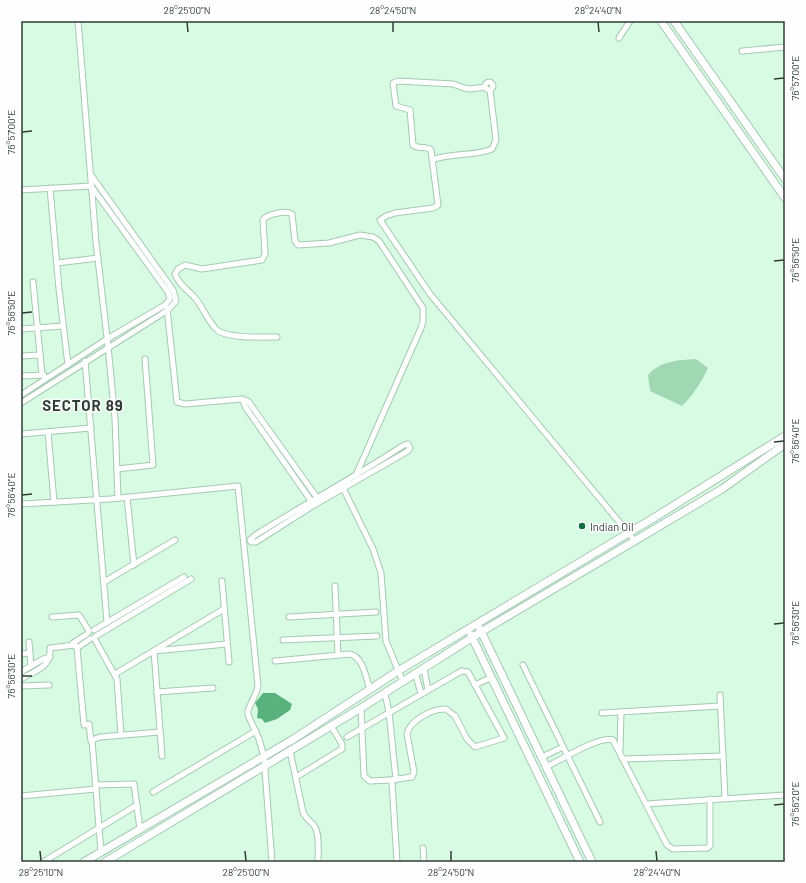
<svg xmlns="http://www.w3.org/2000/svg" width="806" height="883" font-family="Barlow,sans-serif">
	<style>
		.green { fill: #a0d8b4 }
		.water { fill: #59b27e }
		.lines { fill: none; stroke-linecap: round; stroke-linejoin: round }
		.street-casing { stroke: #a6c9b2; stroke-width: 7 }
		.secondary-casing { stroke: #a6c9b2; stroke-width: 9 }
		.street { stroke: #fff; stroke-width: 5 }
		.secondary { stroke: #fff; stroke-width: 7 }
		.ticks { fill: none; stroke: #2f3d34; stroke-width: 1.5 }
		.poi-dot { fill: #116d42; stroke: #fefefe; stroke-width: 1.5 }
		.labels { text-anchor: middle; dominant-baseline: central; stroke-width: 3; stroke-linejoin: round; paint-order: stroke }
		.poi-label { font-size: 11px; fill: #2f3d34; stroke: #fefefe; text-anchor: start }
		.district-label { font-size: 15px; font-weight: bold; letter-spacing: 1px; fill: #2f3d34; stroke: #fefefe }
		.neatline { fill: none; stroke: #2f3d34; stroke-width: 1.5 }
		.ticks-label { font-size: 10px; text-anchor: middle; fill: #2f3d34 }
	</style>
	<rect width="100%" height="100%" fill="#d7fbe3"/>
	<!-- green -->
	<path class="green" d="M696,359L708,368C701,383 693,395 682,406L650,391L648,375C660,361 678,360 696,359Z"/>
	<!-- water -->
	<polygon class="water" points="263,693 275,693 292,704 290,710 277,719 265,723 262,719 257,718 258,709 255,703"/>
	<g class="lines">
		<defs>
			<g id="street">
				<polyline points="78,21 96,242 108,346 115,419 118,498"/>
				<polyline points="619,38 630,21"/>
				<polyline points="742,51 785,47"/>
				<circle cx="489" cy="86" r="4"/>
				<path d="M485,87L470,89L464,88L453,84L398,81L393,83L396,106L410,110L413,145C419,150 426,145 431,150L438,205L433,208L395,213L386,216L380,220L430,294L635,541"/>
				<path d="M432,160C452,152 473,157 492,149L496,140L490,90"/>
				<polyline points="50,188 59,289 68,365"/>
				<polyline points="21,190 91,186 168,292 170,299 165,305 107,339 21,395"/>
				<polyline points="57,263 98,258"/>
				<polyline points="33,282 42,375"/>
				<polyline points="167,308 177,402 185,404 242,399 248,401 318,499"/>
				<polyline points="21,329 63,326"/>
				<path d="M277,337C263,337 225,339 216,329C207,320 203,307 195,298C188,290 178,284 175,274L178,269L185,265L202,269L262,260L265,254L263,220C267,214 286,210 292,214L295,241L298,245L329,243L360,235L373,237L379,241L423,308V321L421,328L356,475"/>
				<polyline points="21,356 40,355"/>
				<polyline points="85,361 107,622"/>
				<polyline points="21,376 44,375"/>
				<polyline points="242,399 246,408 312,502"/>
				<polyline points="21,403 168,310 176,301 173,290 91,175"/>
				<polyline points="48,432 54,502"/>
				<polyline points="21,434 91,428"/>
				<path d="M408,444L410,448L408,451L314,505L256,542H251L250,540L254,536C303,505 355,477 404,445Z"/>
				<polyline points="117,469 153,465 145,359"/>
				<polyline points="343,488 373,549 381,573 386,641 403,682"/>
				<polyline points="127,497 134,565"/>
				<polyline points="21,504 110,499 238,486 258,686 256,693 248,710 248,715 259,739 264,757 272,862"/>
				<polyline points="222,581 229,662"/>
				<polyline points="104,582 175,540"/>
				<polyline points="335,586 338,655"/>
				<polyline points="52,617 79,615 89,631"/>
				<polyline points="289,617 376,612"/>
				<polyline points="94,630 184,577"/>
				<polyline points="87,634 73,643 77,648 84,725 89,724 91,741"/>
				<polyline points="96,636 191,579"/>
				<polyline points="94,638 117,679 121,735"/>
				<polyline points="283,640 377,636"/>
				<polyline points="29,642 31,666"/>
				<polyline points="77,648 90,639"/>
				<polyline points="21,654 30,653"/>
				<path d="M275,661L350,654C363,657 366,678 370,689"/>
				<polyline points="523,665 600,822"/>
				<polyline points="424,669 428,690"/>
				<polyline points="21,672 43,659 50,657"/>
				<polyline points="115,674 224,609"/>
				<polyline points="416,675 421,694"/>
				<path d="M21,679C36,670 51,668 50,648L75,645"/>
				<polyline points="475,685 492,677"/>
				<polyline points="21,686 49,685"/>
				<polyline points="157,692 213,688"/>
				<polyline points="385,694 389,712 396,780"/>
				<polyline points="720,695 725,798"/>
				<polyline points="361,708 364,776 370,781 390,780 392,783 397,862"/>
				<polyline points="602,713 720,706"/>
				<path d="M347,737L458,673L462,671L468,672L504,738L475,747L467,739L455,716L446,709C433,708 409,721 407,734L414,772L412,777L390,780"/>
				<polyline points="620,750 621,712"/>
				<path d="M290,751L303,812C305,819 312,821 315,827C320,836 318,852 318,862"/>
				<polyline points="162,756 154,651 227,644"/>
				<polyline points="542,757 563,747"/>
				<polyline points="623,759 723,756"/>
				<path d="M546,767C561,760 598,736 613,740L667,845L673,849L707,848L710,846V799"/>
				<polyline points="296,777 342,749 342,744 331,726"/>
				<polyline points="96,785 134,784 140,829"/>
				<polyline points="153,792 256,731"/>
				<polyline points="21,796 96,789"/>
				<polyline points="646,804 785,795"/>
				<polyline points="423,848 424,862"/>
				<polyline points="101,852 92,740 100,737 160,732"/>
				<polyline points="43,862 137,805"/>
			</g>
			<g id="secondary">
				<polyline points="661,21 785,198"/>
				<polyline points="674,21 785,179"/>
				<polyline points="480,629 592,862"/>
				<polyline points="471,635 580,862"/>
				<polyline points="84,862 292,740 398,671 652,519 785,436"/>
				<polyline points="105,862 361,708 481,632 722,489 785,444"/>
			</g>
		</defs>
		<!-- street casing -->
		<use href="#street" class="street-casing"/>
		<!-- secondary casing -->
		<use href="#secondary" class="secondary-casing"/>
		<!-- street -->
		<use href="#street" class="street"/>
		<!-- secondary -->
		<use href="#secondary" class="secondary"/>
	</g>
	<!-- ticks -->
	<path class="ticks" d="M187,22L188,32M393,22V32M598,22L599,32M774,79L784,78M22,132L32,131M774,261L784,260M22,313L32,312M774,442L784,441M22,495L32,494M774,624L784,623M22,676H32M774,805L784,804M40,851L41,861M245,851L246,861M451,851V861M656,851L657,861"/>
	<!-- markers -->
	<circle class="poi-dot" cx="582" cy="526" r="4"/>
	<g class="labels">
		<!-- poi labels -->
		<g class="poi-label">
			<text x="590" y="526">Indian Oil</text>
		</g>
		<!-- district labels -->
		<g class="district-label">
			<text x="83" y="405">SECTOR 89</text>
		</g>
	</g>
	<!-- border -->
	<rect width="806" height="883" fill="none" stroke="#fefefe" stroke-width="44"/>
	<rect x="22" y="22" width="762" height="839" class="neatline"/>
	<g class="ticks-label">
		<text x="187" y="14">28°25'00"N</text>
		<text x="393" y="14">28°24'50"N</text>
		<text x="598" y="14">28°24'40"N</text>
		<text transform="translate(795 78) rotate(-90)" y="4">76°57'00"E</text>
		<text transform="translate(11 132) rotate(-90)" y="4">76°57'00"E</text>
		<text transform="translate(795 260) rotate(-90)" y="4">76°56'50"E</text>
		<text transform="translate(11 313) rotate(-90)" y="4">76°56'50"E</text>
		<text transform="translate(795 441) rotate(-90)" y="4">76°56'40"E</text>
		<text transform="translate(11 495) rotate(-90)" y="4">76°56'40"E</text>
		<text transform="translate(795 623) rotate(-90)" y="4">76°56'30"E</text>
		<text transform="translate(11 676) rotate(-90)" y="4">76°56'30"E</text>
		<text transform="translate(795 804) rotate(-90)" y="4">76°56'20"E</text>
		<text x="41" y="876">28°25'10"N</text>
		<text x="246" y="876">28°25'00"N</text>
		<text x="451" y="876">28°24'50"N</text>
		<text x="657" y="876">28°24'40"N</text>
	</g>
</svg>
